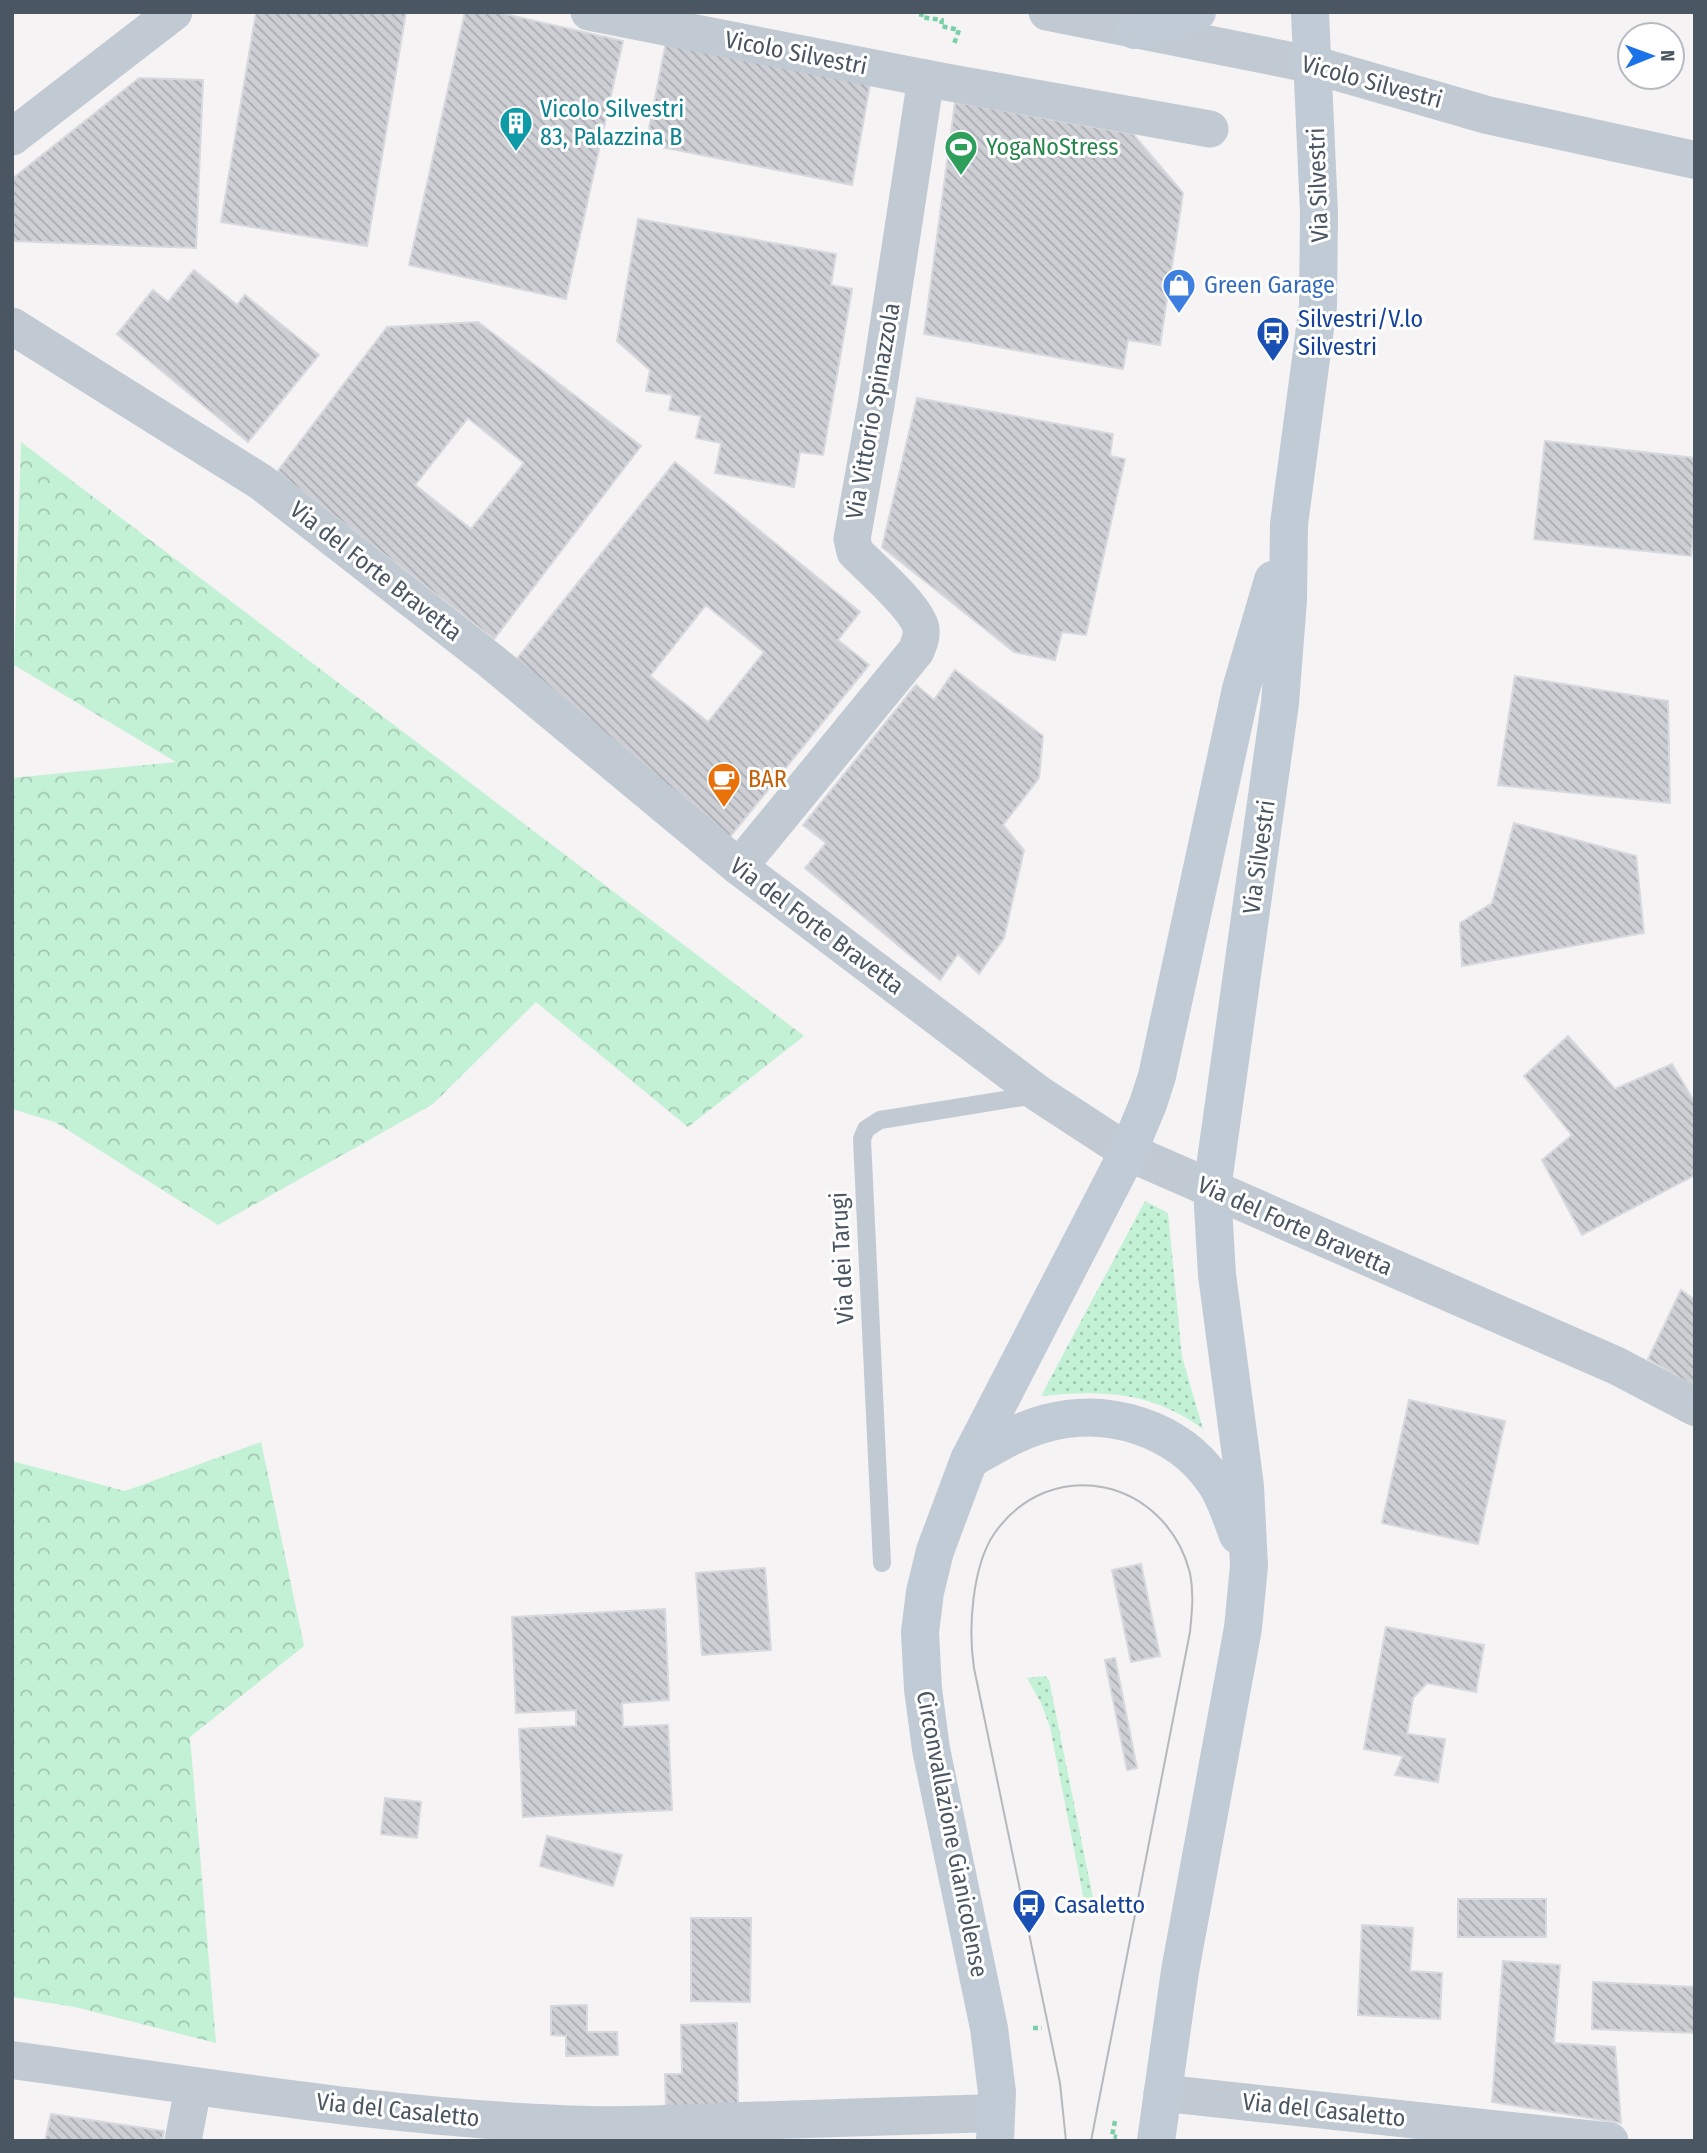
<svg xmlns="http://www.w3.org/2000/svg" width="1707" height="2153" font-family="'Fira Sans Condensed',sans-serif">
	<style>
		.grass { fill: url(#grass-dots) }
		.forest { fill: url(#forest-crowns) }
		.building { fill: url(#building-back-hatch); stroke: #d7d9de; stroke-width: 2; fill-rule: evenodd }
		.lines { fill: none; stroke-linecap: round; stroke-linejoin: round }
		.path { stroke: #7ad0a6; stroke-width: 4.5; stroke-dasharray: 5 3.5; stroke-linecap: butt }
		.service { stroke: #c1cad2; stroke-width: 18 }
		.minor { stroke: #c1cad2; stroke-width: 37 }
		.tertiary { stroke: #c1cad2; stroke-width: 38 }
		.secondary { stroke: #c1cbd6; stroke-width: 38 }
		.tram { stroke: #b5b8bd; stroke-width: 2 }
		.labels { text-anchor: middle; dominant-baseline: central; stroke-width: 6; stroke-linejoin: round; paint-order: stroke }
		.street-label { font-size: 24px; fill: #4a5661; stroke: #fff }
		.culture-label { font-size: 24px; fill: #0d838f; stroke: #fff; text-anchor: start }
		.leisure-label { font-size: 24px; fill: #27864d; stroke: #fff; text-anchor: start }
		.shop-label { font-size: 24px; fill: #366cbe; stroke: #fff; text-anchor: start }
		.transit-label { font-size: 24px; fill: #164399; stroke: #fff; text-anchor: start }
		.food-label { font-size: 24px; fill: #c56008; stroke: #fff; text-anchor: start }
	</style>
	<defs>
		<pattern id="grass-dots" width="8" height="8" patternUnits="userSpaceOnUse" patternTransform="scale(1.75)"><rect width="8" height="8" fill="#c3f1d5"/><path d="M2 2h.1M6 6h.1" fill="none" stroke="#a0c6b0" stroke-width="1.8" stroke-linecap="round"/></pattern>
		<pattern id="forest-crowns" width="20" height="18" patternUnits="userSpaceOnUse" patternTransform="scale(1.75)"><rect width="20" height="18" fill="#c3f1d5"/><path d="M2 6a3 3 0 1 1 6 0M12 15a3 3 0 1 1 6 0" fill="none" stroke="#a0c6b0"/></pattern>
		<pattern id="building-back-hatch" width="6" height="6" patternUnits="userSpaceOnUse" patternTransform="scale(1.75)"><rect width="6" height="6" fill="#cdcfd5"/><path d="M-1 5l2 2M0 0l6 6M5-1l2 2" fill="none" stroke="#a8abb0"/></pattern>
	</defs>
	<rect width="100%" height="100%" fill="#f5f3f3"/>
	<!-- grass -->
	<g class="grass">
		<path d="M1145,1201L1168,1213L1182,1357L1203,1429C1151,1391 1103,1390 1041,1396Z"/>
		<polygon points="1045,1676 1049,1680 1093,1898 1084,1900 1050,1727 1041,1703 1027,1678"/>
	</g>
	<!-- forest -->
	<g class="forest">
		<polygon points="21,442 804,1036 688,1127 536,1002 433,1104 218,1225 55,1122 12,1109 12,778 176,762 14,665"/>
		<polygon points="261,1442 304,1646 190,1737 216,2043 75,2007 12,1997 12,1461 125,1491"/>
	</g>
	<!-- building -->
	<g class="building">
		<polygon points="256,12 406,12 367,246 221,222"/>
		<polygon points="465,12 496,12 623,41 566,299 409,265"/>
		<polygon points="667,37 871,79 852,185 646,144"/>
		<polygon points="139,78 203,80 196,248 12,241 12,179"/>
		<polygon points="955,102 1133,134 1183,193 1160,345 1128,340 1123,369 924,334"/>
		<polygon points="638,219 836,254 831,285 852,289 823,455 800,452 794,487 715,473 721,443 696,438 701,416 669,410 672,395 646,391 650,370 617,341"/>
		<polygon points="194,270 237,305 245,295 319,355 248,442 117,334 153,290 168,302"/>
		<path d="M478,322L641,446L494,639L277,472L387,327ZM468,418L524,463L471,529L415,485Z"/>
		<polygon points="917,398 1113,434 1110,456 1125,459 1086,635 1062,632 1055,660 1014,652 882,547"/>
		<polygon points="1545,441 1695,458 1695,523 1691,556 1534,539"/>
		<path d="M675,462L860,612L838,640L869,665L730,837L514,662ZM706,605L764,652L708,722L650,676Z"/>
		<polygon points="955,670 1043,736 1039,778 1003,825 1024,850 1004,938 979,974 958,954 940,980 805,868 826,843 803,825 916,685 934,700"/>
		<polygon points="1515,676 1668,701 1670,803 1498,785"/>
		<polygon points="1514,823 1636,856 1644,933 1462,966 1460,923 1492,903"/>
		<polygon points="1568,1036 1615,1089 1672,1064 1695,1103 1695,1175 1582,1235 1542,1160 1572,1135 1524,1076"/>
		<polygon points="1681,1290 1695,1300 1695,1387 1648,1359"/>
		<polygon points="1409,1400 1505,1421 1478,1544 1382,1523"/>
		<polygon points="1141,1564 1160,1656 1131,1662 1112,1570"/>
		<polygon points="765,1568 771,1650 702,1655 696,1573"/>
		<polygon points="665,1609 669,1700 622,1703 623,1727 668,1725 672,1810 523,1817 519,1729 576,1726 576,1710 516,1713 512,1617"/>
		<polygon points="1386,1627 1484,1645 1476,1692 1427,1683 1413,1698 1407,1734 1445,1739 1438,1782 1395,1775 1403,1756 1364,1749"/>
		<polygon points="1115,1658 1137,1768 1127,1770 1105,1660"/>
		<polygon points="385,1798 421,1802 417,1838 381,1834"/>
		<polygon points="547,1836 622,1855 613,1886 540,1866"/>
		<rect x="1458" y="1899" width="88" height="38"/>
		<polygon points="691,1918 751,1918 750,2002 691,2001"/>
		<polygon points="1362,1925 1413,1928 1410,1971 1442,1973 1440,2019 1358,2015"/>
		<polygon points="1503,1961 1560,1965 1554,2043 1615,2047 1621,2123 1492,2102"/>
		<polygon points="1593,1982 1695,1987 1695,2033 1592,2029"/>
		<polygon points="587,2005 587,2032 617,2032 618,2055 566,2056 566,2036 551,2035 551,2006"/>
		<polygon points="737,2023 738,2107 666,2108 665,2074 682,2074 681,2025"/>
		<polygon points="51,2114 164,2131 162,2141 45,2141"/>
	</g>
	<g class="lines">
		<!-- path -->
		<g class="path">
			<polyline points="922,12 921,17 942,20 941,26 959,30 954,44"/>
			<polyline points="1033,2028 1042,2028"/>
			<polyline points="1115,2121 1112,2136 1117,2137"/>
		</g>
		<!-- service -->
		<polyline class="service" points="882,1563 862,1139 866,1129 880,1120 1035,1095"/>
		<!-- minor -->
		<g class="minor">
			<polyline points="589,12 940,81 1210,129"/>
			<polyline points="1047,12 1314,65"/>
			<polyline points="12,137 174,12"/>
			<polyline points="12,326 261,482 491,661 739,867 1039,1094 1128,1152"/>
			<path d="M739,867L916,651C919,644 922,637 921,629C918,609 871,568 855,552L852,539L876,405L926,78"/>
			<polyline points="1162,2093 1610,2141"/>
			<polyline points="183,2141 191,2099"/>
		</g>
		<!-- tertiary -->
		<g class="tertiary">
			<polyline points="1314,65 1487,115 1695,160"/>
			<polyline points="1128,1152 1617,1366 1695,1407"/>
			<path d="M12,2060C204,2086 396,2120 590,2125C641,2126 692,2123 743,2121C827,2118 912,2116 996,2113"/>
		</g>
		<!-- secondary -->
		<g class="secondary">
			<polyline points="1135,30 1197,12"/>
			<path d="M969,1460C993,1446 1019,1430 1047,1423C1108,1407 1178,1428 1214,1481C1225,1496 1231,1517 1238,1535"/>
			<polyline points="995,2141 997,2092 989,2028 931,1749 923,1689 920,1632 925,1592 935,1551 969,1460 1128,1152 1148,1104 1157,1076 1241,689 1273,580"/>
			<polyline points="1156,2141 1180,1971 1243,1628 1249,1566 1245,1486 1217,1275 1212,1189 1280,703 1288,600 1289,524 1318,306 1319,213 1310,12"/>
		</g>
		<!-- tram -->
		<path class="tram" d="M1066,2141L1060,2083L974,1668C968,1629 972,1567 994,1534C1051,1452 1166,1479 1190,1573C1194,1593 1192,1612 1190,1632L1091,2141"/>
	</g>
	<!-- icons -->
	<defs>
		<symbol id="building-pin" viewBox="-11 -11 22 30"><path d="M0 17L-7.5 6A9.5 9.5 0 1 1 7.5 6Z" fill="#0f9aa8" stroke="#fff"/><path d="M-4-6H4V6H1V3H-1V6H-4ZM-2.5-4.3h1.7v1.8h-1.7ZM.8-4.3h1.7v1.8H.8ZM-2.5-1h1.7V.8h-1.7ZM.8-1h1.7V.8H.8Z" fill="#fff"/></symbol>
		<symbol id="stadium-pin" viewBox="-11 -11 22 30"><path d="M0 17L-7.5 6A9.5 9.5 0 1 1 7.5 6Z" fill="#2e9e5b" stroke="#fff"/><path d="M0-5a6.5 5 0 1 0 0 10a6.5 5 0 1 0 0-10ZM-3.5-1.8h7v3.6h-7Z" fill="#fff"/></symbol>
		<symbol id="shop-pin" viewBox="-11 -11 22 30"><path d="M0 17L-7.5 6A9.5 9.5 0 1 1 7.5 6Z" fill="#3f7fe0" stroke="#fff"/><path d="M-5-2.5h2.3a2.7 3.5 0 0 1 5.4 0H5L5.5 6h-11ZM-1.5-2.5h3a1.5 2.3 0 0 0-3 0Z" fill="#fff"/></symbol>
		<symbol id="bus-pin" viewBox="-11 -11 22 30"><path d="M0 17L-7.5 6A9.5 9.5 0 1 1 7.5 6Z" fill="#1a4fb4" stroke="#fff"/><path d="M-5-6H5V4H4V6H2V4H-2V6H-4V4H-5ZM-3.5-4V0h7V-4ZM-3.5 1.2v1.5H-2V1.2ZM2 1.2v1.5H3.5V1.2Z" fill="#fff"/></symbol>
		<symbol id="cafe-pin" viewBox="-11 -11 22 30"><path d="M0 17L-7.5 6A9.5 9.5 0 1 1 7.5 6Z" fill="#e8710a" stroke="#fff"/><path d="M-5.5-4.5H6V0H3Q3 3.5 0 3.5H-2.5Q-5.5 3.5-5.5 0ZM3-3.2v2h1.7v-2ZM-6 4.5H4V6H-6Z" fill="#fff"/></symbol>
	</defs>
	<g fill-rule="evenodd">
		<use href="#building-pin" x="497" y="104" width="38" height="52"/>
		<use href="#stadium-pin" x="942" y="128" width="38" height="52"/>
		<use href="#shop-pin" x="1160" y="266" width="38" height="52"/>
		<use href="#bus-pin" x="1254" y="314" width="38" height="52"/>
		<use href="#cafe-pin" x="705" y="760" width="38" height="52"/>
		<use href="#bus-pin" x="1010" y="1886" width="38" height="52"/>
	</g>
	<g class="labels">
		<!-- street labels -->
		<g class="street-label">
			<text transform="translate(796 53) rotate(11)">Vicolo Silvestri</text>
			<text transform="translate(1372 82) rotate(15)">Vicolo Silvestri</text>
			<text transform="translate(1318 185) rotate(-92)">Via Silvestri</text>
			<text transform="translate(873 411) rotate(-80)">Via Vittorio Spinazzola</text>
			<text transform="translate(376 571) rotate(38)">Via del Forte Bravetta</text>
			<text transform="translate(1259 857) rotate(-82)">Via Silvestri</text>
			<text transform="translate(817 926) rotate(37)">Via del Forte Bravetta</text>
			<text transform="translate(1295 1226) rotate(24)">Via del Forte Bravetta</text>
			<text transform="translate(842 1258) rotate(-93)">Via dei Tarugi</text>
			<text transform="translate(952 1834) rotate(79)">Circonvallazione Gianicolense</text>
			<text transform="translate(398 2110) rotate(6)">Via del Casaletto</text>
			<text transform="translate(1324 2110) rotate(6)">Via del Casaletto</text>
		</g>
		<!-- culture labels -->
		<g class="culture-label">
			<text x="540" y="109">Vicolo Silvestri<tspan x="540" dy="28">83, Palazzina B</tspan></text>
		</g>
		<!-- leisure labels -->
		<g class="leisure-label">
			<text x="986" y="147">YogaNoStress</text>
		</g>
		<!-- shop labels -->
		<g class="shop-label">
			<text x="1204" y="285">Green Garage</text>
		</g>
		<!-- transit labels -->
		<g class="transit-label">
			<text x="1298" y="319">Silvestri/V.lo<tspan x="1298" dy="28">Silvestri</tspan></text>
			<text x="1054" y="1905">Casaletto</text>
		</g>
		<!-- food labels -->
		<g class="food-label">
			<text x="748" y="779">BAR</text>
		</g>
	</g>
	<!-- border -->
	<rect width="1707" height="2153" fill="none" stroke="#4a5661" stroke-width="28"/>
	<!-- north arrow -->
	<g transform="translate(1651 56) rotate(89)"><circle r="33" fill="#ffffff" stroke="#b7bbc0" stroke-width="2"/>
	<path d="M0-5L12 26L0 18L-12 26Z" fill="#1a73e8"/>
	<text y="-10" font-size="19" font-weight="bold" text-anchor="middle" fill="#4a5661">N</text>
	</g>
</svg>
